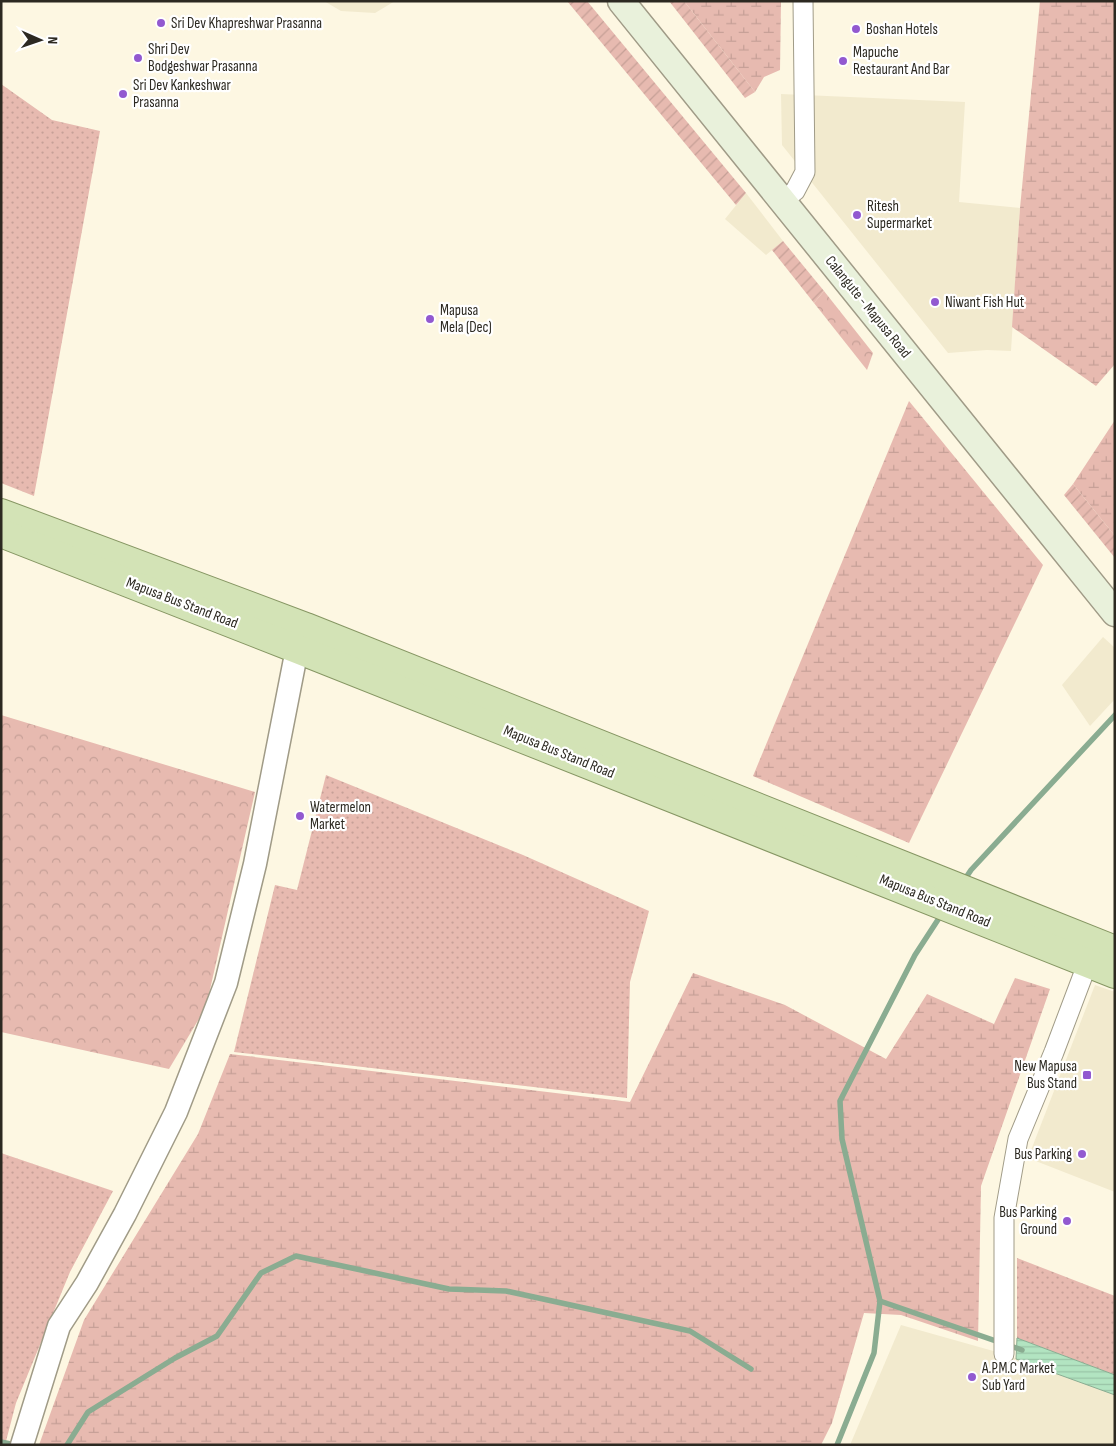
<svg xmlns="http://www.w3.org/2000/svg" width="1116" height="1446" font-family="'Sofia Sans Condensed',sans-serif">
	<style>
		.built { fill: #f2eace }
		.grass { fill: url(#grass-dots) }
		.forest { fill: url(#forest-crowns) }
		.wetland { fill: url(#wetland-marsh) }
		.garden { fill: url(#garden-furrows) }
		.water { fill: url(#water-rules); stroke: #8aac91 }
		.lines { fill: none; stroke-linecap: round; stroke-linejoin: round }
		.stream { stroke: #8aac91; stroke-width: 5.5 }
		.minor-casing { stroke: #a09b87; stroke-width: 21 }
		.tertiary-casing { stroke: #a09b87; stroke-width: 25 }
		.secondary-casing { stroke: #a09b87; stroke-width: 29 }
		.primary-casing { stroke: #869663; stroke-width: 30 }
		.minor { stroke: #fff; stroke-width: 19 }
		.tertiary { stroke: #fff; stroke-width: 22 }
		.secondary { stroke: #e9f1db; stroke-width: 26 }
		.primary { stroke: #d3e3b6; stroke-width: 28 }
		.poi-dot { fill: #9259d0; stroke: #fff; stroke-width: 2 }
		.labels { text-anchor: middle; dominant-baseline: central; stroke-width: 4.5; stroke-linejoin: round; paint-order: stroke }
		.poi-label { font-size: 15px; fill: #2c2921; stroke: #fff; text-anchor: start }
		.street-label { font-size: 15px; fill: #2c2921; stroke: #fff }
	</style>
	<defs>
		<pattern id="grass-dots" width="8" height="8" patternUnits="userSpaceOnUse" patternTransform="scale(1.25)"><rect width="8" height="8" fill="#e7bab0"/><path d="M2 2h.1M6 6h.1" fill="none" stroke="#c6a097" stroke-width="1.8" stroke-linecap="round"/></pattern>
		<pattern id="forest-crowns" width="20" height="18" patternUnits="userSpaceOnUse" patternTransform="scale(1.25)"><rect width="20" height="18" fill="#e7bab0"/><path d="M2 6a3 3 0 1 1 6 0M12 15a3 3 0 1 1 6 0" fill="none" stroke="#c6a097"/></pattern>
		<pattern id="wetland-marsh" width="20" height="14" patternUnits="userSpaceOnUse" patternTransform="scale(1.25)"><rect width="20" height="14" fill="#e7bab0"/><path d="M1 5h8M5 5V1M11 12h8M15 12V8" fill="none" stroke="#c6a097"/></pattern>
		<pattern id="garden-furrows" width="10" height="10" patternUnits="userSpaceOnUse" patternTransform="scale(1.25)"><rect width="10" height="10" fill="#e7bab0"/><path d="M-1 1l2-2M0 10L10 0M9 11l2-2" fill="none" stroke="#c6a097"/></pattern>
		<pattern id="water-rules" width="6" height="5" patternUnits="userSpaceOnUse" patternTransform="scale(1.25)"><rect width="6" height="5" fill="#b2e4c1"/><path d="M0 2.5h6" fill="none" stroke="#99c4a6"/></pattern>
	</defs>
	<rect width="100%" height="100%" fill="#fdf7e2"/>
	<!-- built -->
	<g class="built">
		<polygon points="324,1 395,1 375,13 341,11"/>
		<polygon points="781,94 965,102 959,202 1020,208 1011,351 987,350 948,353 782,145"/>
		<polygon points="746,193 783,241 766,255 725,219"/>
		<polygon points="1103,637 1115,648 1115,699 1090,726 1062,685"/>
		<polygon points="1095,985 1115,992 1115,1192 1028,1158"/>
		<polygon points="901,1325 1004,1354 1115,1395 1115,1445 850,1445"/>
	</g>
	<!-- grass -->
	<g class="grass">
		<polygon points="1,84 52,120 100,131 34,496 1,483"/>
		<polygon points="326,775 523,855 649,911 630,982 627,1098 234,1052 275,885 297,890"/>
		<polygon points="1,1153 113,1191 70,1272 16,1403 5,1445 1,1445"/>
		<polygon points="1017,1258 1115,1296 1115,1375 1017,1338"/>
	</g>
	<!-- forest -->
	<g class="forest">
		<polygon points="824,291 873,353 867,370 814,303"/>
		<polygon points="1,715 255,792 206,1007 169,1069 1,1032"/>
	</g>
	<!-- wetland -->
	<g class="wetland">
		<polygon points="684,1 781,1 780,70 764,77 755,92"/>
		<polygon points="1040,1 1115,1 1115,364 1096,386 1012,327 1020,208"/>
		<polygon points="909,401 1043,565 909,843 753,776"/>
		<polygon points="1115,420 1115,536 1073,484"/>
		<polygon points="693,973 785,1005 886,1059 927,994 994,1024 1015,978 1050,989 981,1186 978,1341 901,1315 864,1313 832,1423 821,1445 39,1445 84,1320 198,1134 230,1054 630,1102"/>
	</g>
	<!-- garden -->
	<g class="garden">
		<polygon points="567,1 587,1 746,193 736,205"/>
		<polygon points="669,1 684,1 755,92 745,98"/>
		<polygon points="783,241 824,291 814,303 772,250"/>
		<polygon points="1073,484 1115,536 1115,558 1064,495"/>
	</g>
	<!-- water -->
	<polygon class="water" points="1017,1338 1115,1375 1115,1395 1016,1359"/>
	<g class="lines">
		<!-- stream -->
		<g class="stream">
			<polyline points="963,882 971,870 1115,715"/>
			<polyline points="880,1301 1022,1350"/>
			<polyline points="1,1442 15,1445"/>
			<polyline points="67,1445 88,1412 175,1358 217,1336 261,1273 296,1256 449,1289 506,1291 690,1331 751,1369"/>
			<polyline points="837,1445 874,1353 880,1301 842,1139 840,1101 915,955 943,912"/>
		</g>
		<defs>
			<g id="minor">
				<polyline points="782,201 795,191 805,172 803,1"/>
				<polyline points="1004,1354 1004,1218 1018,1139 1054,1052 1088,962"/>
			</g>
			<polyline id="tertiary" points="22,1445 59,1326 87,1283 125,1214 176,1112 226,983 255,864 297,649 303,633"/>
			<polyline id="secondary" points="621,1 1115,613"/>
			<g id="primary">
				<polyline points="1,513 306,627 1115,950"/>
				<polyline points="1,533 297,649 1115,974"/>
			</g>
		</defs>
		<!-- minor casing -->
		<use href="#minor" class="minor-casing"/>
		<!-- tertiary casing -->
		<use href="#tertiary" class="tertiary-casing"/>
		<!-- secondary casing -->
		<use href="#secondary" class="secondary-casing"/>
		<!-- primary casing -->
		<use href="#primary" class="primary-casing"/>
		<!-- minor -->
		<use href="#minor" class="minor"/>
		<!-- tertiary -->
		<use href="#tertiary" class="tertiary"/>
		<!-- secondary -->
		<use href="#secondary" class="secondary"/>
		<!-- primary -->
		<use href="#primary" class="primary"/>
	</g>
	<!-- markers -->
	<g class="poi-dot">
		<circle cx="161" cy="23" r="5"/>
		<circle cx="856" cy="29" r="5"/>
		<circle cx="138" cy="58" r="5"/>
		<circle cx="843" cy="61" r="5"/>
		<circle cx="123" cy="94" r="5"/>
		<circle cx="857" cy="215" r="5"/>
		<circle cx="935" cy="302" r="5"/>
		<circle cx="430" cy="319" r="5"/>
		<circle cx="300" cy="816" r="5"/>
		<rect x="1082" y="1070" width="10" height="10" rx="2.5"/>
		<circle cx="1082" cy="1154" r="5"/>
		<circle cx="1067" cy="1221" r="5"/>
		<circle cx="972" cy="1377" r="5"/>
	</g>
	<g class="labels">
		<!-- poi labels -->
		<g class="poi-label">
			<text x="171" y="23">Sri Dev Khapreshwar Prasanna</text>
			<text x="866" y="29">Boshan Hotels</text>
			<text x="148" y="49">Shri Dev<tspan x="148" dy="17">Bodgeshwar Prasanna</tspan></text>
			<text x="853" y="52">Mapuche<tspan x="853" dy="17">Restaurant And Bar</tspan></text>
			<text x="133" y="85">Sri Dev Kankeshwar<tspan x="133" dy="17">Prasanna</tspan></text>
			<text x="867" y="206">Ritesh<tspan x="867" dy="17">Supermarket</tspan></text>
			<text x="945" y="302">Niwant Fish Hut</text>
			<text x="440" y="310">Mapusa<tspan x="440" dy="17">Mela (Dec)</tspan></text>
			<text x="310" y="807">Watermelon<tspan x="310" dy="17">Market</tspan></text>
			<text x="1077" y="1066" text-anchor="end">New Mapusa<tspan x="1077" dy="17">Bus Stand</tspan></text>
			<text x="1072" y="1154" text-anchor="end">Bus Parking</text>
			<text x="1057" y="1212" text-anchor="end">Bus Parking<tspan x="1057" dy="17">Ground</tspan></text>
			<text x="982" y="1368">A.P.M.C Market<tspan x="982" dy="17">Sub Yard</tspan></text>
		</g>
		<!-- street labels -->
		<g class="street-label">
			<text transform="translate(868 307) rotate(51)">Calangute - Mapusa Road</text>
			<text transform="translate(182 603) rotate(21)">Mapusa Bus Stand Road</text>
			<text transform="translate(559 752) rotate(22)">Mapusa Bus Stand Road</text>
			<text transform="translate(935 901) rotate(22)">Mapusa Bus Stand Road</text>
		</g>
	</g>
	<!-- border -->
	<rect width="1116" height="1446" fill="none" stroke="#2c2921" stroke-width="5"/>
	<!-- north arrow -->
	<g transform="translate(40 40) rotate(92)" stroke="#ffffff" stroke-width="4" paint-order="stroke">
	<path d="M0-4L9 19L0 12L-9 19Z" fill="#2c2921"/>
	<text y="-8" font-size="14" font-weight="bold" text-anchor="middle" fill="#2c2921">N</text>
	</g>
</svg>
